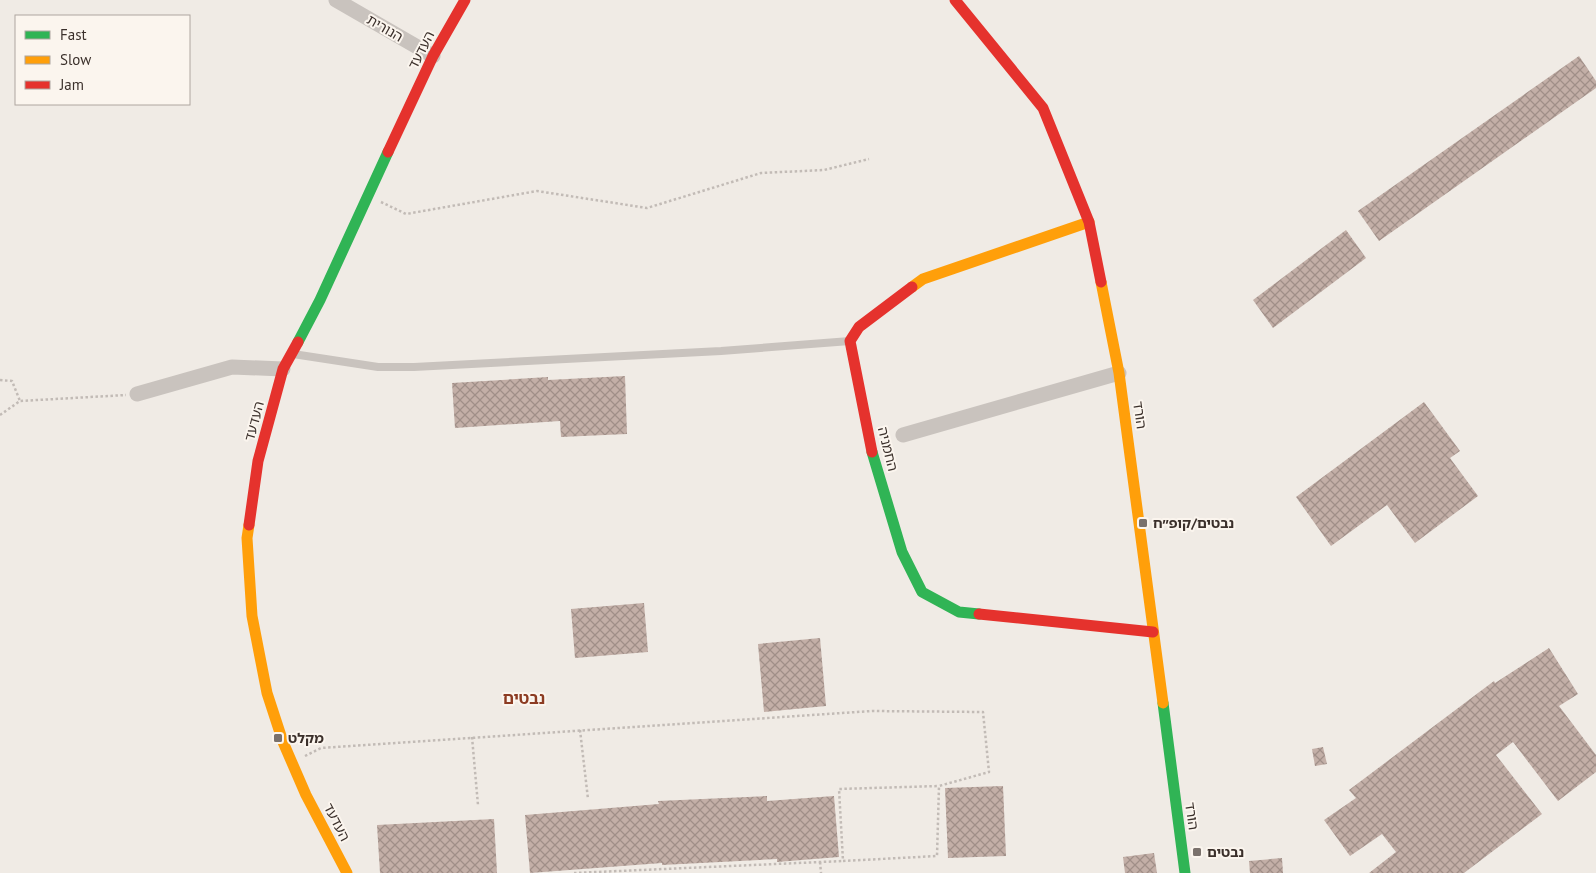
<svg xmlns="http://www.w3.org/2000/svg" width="1596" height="873" font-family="'PT Sans','Noto Sans Hebrew',sans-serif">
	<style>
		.building { fill: url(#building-cross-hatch) }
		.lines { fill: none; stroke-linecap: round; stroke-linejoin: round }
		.path { stroke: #c2bbb6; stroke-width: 2.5; stroke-dasharray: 2.5 2.5; stroke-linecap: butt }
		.lane { stroke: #c9c3be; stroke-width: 8 }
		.street { stroke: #c9c3be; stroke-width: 15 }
		.fast { stroke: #30b455; stroke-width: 11 }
		.slow { stroke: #ff9f0a; stroke-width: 11 }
		.jam { stroke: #e5322d; stroke-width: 11 }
		.poi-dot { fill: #7a716c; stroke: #fbf5ee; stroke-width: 2 }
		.labels { text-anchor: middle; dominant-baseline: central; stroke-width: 4; stroke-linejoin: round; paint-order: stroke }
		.street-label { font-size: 14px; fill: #3b302b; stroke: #fbf5ee }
		.poi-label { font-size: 14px; font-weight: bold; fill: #3b302b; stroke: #fbf5ee; text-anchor: start }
		.quarter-label { font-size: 16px; font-weight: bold; fill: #8c3b22; stroke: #fbf5ee }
	</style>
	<defs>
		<pattern id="building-cross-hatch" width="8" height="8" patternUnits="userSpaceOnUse" patternTransform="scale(1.25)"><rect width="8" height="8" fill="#c3afa7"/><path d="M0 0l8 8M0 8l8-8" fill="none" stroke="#a08f88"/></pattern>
	</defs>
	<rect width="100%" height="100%" fill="#f0ebe5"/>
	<!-- building -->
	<g class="building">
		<polygon points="1579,56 1596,81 1596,88 1379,241 1358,211"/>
		<polygon points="1346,230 1366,258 1273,328 1253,300"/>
		<polygon points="625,376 627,434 561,437 560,421 455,428 452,383 548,377 548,380"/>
		<polygon points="1424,402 1460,451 1450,458 1478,496 1415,543 1387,505 1331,546 1296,497"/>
		<polygon points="644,603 648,652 575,658 571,609"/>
		<polygon points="820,638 826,706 764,712 758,644"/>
		<polygon points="1549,648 1578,694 1559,706 1596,755 1596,772 1558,801 1513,742 1496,755 1542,814 1464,873 1369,873 1396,852 1382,834 1350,856 1324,820 1356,798 1349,790 1494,681 1495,683"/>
		<polygon points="1323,747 1327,764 1315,766 1312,749"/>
		<polygon points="1003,786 1006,856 948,858 945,788"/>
		<polygon points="767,796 767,801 834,796 839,857 777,862 777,859 662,865 662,863 530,873 525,815 659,804 658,801"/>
		<polygon points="494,819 497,873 380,873 377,825"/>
		<polygon points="1154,853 1157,873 1125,873 1123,857"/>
		<polygon points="1282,858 1283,873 1250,873 1249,861"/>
	</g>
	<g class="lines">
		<!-- path -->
		<g class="path">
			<polyline points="381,202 406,214 537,191 647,208 761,173 824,170 869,159"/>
			<polyline points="0,380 12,381 20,401"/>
			<polyline points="0,415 20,401 126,395"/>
			<polyline points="580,730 588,799"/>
			<polyline points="472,737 478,805"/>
			<polyline points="305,756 321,748 872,711 983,712 989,772 939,786 937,856 843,861 839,789 939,786"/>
			<polyline points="820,862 821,873"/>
			<polyline points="574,873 843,861"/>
		</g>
		<!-- lane -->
		<polyline class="lane" points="293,354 378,367 414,367 721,351 850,341"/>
		<!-- street -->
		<g class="street">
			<polyline points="336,0 433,56"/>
			<polyline points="137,394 232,367 283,369"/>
			<polyline points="903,435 1119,373"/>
		</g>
		<!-- fast -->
		<g class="fast">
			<polyline points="298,342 320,300 388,152"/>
			<polyline points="872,452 902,552 922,592 959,612 979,614"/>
			<polyline points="1163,703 1185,873"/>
		</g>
		<!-- slow -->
		<g class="slow">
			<polyline points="1101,282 1119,373 1163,703"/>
			<polyline points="912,287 923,279 1089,222"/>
			<polyline points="249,525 247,538 252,616 267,693 283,742 306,795 347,873"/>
		</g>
		<!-- jam -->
		<g class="jam">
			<polyline points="955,0 1043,108 1089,222 1101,282"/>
			<polyline points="388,152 433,56 465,0"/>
			<polyline points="872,452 850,341 859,327 912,287"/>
			<polyline points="249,525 258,461 283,369 298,342"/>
			<polyline points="979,614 1153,632"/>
		</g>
	</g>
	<!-- markers -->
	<g class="poi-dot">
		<rect x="1138" y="518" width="10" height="10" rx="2.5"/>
		<rect x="273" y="733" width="10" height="10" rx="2.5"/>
		<rect x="1192" y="847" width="10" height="10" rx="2.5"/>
	</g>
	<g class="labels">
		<!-- street labels -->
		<g class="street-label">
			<text transform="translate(385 28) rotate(30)">הנורית</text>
			<text transform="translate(421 50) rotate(-63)">העדעד</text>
			<text transform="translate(1140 415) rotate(82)">הורד</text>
			<text transform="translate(254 421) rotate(-75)">העדעד</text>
			<text transform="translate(888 449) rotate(76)">החמניה</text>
			<text transform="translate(1192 816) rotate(82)">הורד</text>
			<text transform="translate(337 822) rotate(63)">העדעד</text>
		</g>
		<!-- poi labels -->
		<g class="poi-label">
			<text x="1153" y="523">נבטים/קופ״ח</text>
			<text x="288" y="738">מקלט</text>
			<text x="1207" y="852">נבטים</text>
		</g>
		<!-- quarter labels -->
		<g class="quarter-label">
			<text x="524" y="698">נבטים</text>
		</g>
	</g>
	<!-- legend -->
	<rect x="15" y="15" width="175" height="90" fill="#fbf5ee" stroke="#aea6a0"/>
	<rect x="25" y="31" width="25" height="8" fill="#30b455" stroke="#aea6a0"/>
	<text x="60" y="40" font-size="15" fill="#3b302b">Fast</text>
	<rect x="25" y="56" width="25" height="8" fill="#ff9f0a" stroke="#aea6a0"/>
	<text x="60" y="65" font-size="15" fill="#3b302b">Slow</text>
	<rect x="25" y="81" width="25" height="8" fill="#e5322d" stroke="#aea6a0"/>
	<text x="60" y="90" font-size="15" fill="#3b302b">Jam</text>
</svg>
